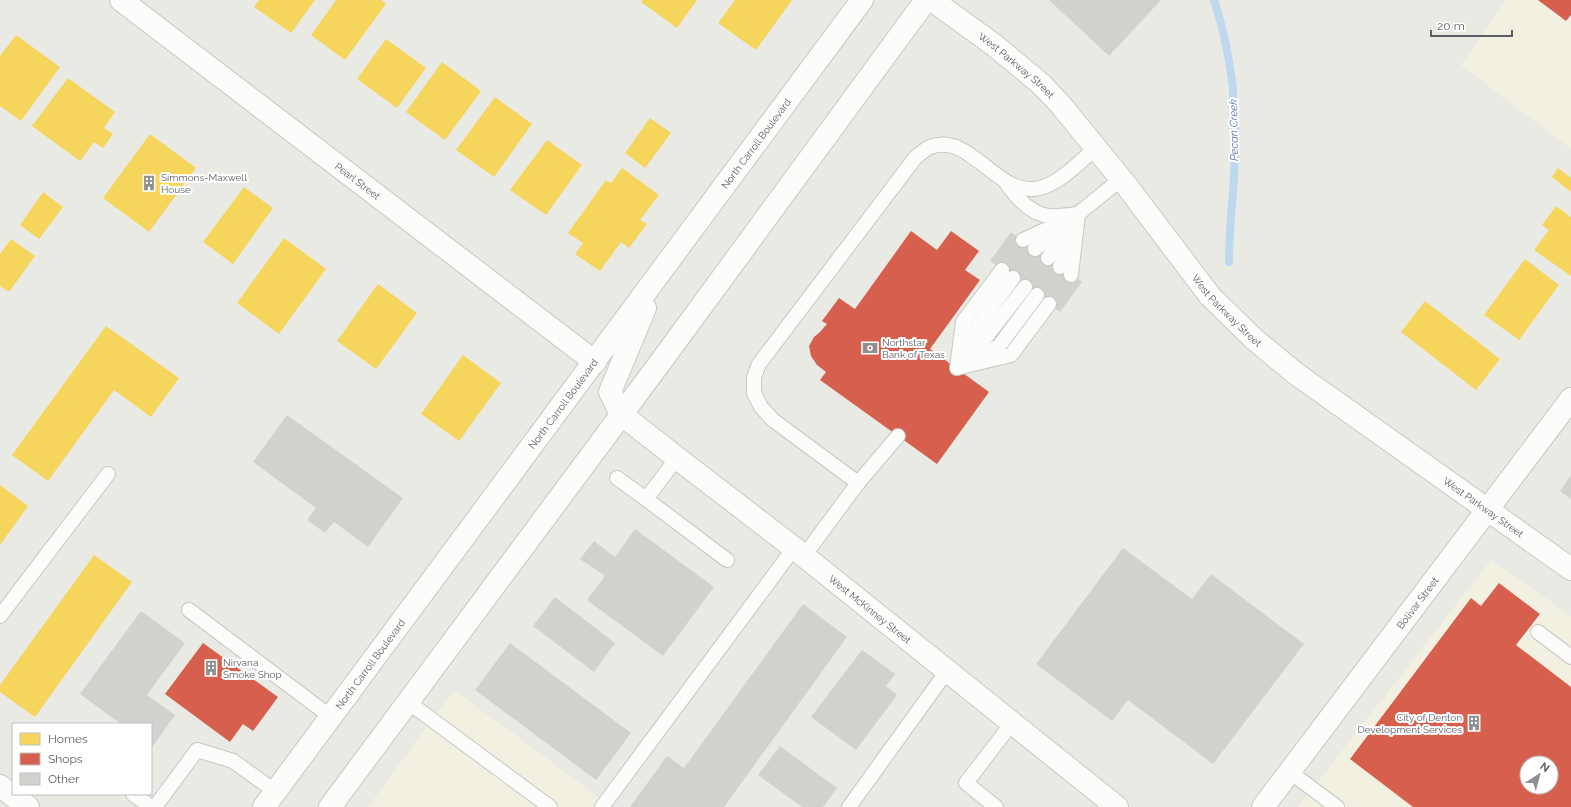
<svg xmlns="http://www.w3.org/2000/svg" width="1571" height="807" font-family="Raleway,sans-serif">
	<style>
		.commercial { fill: #f2f0e0; fill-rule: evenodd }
		.homes { fill: #f6d55c }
		.shops { fill: #d6604d; fill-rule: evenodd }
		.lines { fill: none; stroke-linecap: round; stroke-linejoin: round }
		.stream { stroke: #bed8f0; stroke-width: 8 }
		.building { fill: #d1d1ce }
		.lane-casing { stroke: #c6c6c6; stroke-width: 16 }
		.street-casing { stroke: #c6c6c6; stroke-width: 24 }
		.secondary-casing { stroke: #c7c7c7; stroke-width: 24 }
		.lane { stroke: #fcfcfb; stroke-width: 14 }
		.street { stroke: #fcfcfb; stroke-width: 22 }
		.secondary { stroke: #fcfcfb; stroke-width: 22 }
		.labels { text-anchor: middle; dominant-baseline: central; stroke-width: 4; stroke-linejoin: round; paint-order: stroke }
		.street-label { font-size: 10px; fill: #5b5e62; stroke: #fff }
		.poi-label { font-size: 10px; fill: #5b5e62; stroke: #fff; text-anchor: start }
		.water-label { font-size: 11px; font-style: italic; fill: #4e77ac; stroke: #fff }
	</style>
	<rect width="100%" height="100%" fill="#eaeae5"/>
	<!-- commercial -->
	<g class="commercial">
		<polygon points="1506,0 1571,0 1571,149 1461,65"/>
		<path d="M1491,560L1571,616V807H1298ZM1527,763H1551V787H1527Z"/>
		<polygon points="454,690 612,807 368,807"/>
	</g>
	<!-- homes -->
	<g class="homes">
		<polygon points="259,0 315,0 291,33 254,7"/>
		<polygon points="336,0 381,0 386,4 345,60 311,35"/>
		<polygon points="643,0 697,0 677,28 641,2"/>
		<polygon points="735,0 792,0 756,50 718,23"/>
		<polygon points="16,35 60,67 21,121 0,106 0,56"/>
		<polygon points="386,39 426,68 397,108 357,79"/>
		<polygon points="442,62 481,91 445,140 406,112"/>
		<polygon points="68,78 115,112 104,128 113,134 103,148 94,142 80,161 32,126"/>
		<polygon points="495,97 532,124 494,177 456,150"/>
		<polygon points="650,118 671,133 645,168 625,153"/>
		<polygon points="150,134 196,168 149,232 103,198"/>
		<polygon points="547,140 582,165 546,215 510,190"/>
		<polygon points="622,168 659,195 640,220 647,224 629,248 621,242 600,271 575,254 583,243 568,233 606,180 611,183"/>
		<polygon points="1558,168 1571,178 1571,192 1552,177"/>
		<polygon points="244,187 273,208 233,264 203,242"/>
		<polygon points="43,192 63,207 39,239 20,225"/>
		<polygon points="1556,206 1571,217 1571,276 1534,250 1549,230 1542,225"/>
		<polygon points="284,238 326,269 279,334 237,303"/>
		<polygon points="11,239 35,256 9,292 0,286 0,254"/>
		<polygon points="1525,259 1559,285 1519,340 1484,315"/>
		<polygon points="378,284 417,313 376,369 337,341"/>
		<polygon points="1425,301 1500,359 1476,390 1401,332"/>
		<polygon points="106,326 179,378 151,417 114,390 48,481 12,455"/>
		<polygon points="463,355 501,383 459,441 421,414"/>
		<polygon points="0,485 28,506 0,545"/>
		<polygon points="94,555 132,582 35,717 0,692 0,685"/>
	</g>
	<!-- shops -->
	<g class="shops">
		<polygon points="1538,0 1571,0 1571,15 1566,21"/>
		<polygon points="911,231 937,250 951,231 979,251 965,270 980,280 930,349 989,392 937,464 820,380 826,372 817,365 811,356 809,346 814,337 820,332 827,324 822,321 839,298 855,309"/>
		<path d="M1499,583L1540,614L1516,645L1571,687V807H1413L1350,759L1471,598L1481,606ZM1527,763H1551V787H1527Z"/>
		<polygon points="203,643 278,697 253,731 243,724 230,742 165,694"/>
	</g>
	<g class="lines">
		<!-- stream -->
		<path class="stream" d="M1214,0C1231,52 1237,101 1235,156C1234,191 1229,226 1229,262"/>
	</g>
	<!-- building -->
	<g class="building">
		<polygon points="1049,0 1161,0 1109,56"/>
		<polygon points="1011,232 1082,282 1060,312 990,261"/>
		<polygon points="287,415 403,498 368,547 334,522 325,533 307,520 316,508 253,462"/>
		<polygon points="1571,475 1571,499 1560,491"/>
		<polygon points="635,529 714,587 663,656 587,600 605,576 580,559 594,541 615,557"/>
		<polygon points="1123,548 1192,599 1211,574 1304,644 1213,764 1128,700 1112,721 1036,664"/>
		<polygon points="555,597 615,643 594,672 533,626"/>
		<polygon points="803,604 847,637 724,807 630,807 667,756 684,768"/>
		<polygon points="141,611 185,643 147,695 175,715 152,747 151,746 151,724 121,724 80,694"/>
		<polygon points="510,643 631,733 596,780 475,690"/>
		<polygon points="862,650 895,674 886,686 897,695 856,750 811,717"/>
		<polygon points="780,746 837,788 823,807 802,807 758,775"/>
	</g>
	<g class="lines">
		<defs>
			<g id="lane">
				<path d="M1005,181C1015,196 1030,214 1049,216C1058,217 1069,215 1078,214"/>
				<polyline points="1023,240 1058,224"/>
				<polyline points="1035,249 1121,179"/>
				<polyline points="1048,258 1068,229"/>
				<polyline points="1060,267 1069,239"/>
				<polyline points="1071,275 1078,214"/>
				<polyline points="963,355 974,331 1013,278"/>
				<polyline points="967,358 986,337 1025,287"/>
				<polyline points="976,358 999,346 1037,295"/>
				<polyline points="957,368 1011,355 1049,304"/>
				<polyline points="957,368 963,322 1002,270"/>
				<polyline points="677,458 646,499 727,560"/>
				<polyline points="617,478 646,499"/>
				<polyline points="858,483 898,436"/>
				<path d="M804,556L858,483L773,420L761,407L754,393V377L759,364L915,158C920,154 925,149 930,147C969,132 995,192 1033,189C1056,188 1079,162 1096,148"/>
				<polyline points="189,610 331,717"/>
				<polyline points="0,616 108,474"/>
				<polyline points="1538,632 1571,657"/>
				<polyline points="408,702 550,807"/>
				<polyline points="1290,772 1337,807"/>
				<polyline points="133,794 151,807"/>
				<polyline points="155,807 197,750 233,761 276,792"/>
				<polyline points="602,807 794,548"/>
				<polyline points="849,807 947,671"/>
				<polyline points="996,807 966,783 1012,723"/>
			</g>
			<g id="street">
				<path id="s1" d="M121,0L595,362"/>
				<path id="s2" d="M1263,807L1571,399"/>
			</g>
			<g id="secondary">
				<path id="s3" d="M932,0L994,45L1041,84L1060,104L1126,185L1210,296L1254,339L1295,373L1330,398L1571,569"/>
				<path id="s4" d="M645,308L610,392L621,414L677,458L794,548L1117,807"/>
				<polyline points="0,786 28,807"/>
				<path id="s5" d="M264,807L862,0"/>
				<polyline points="330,807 665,356 926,0"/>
			</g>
		</defs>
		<!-- lane casing -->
		<use href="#lane" class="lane-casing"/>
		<!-- street casing -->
		<use href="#street" class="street-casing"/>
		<!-- secondary casing -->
		<use href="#secondary" class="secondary-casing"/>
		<!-- lane -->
		<use href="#lane" class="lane"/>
		<!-- street -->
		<use href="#street" class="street"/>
		<!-- secondary -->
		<use href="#secondary" class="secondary"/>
	</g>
	<!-- icons -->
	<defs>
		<symbol id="building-bare" viewBox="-9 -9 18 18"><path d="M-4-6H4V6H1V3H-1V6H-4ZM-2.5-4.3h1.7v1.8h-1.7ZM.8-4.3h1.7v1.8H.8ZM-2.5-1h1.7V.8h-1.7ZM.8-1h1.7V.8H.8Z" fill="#8d8f90" stroke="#fff" stroke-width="2.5" paint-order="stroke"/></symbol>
		<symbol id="bank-bare" viewBox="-9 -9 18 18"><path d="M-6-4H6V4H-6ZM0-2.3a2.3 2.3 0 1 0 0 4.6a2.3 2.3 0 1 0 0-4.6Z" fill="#8d8f90" stroke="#fff" stroke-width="2.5" paint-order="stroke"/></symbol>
	</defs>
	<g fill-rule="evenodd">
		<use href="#building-bare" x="138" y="172" width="22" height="22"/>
		<use href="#bank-bare" x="859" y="337" width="22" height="22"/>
		<use href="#building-bare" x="200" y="657" width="22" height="22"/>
		<use href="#building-bare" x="1463" y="712" width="22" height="22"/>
	</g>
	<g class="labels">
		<!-- street labels -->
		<g class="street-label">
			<text stroke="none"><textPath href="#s3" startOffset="107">West Parkway Street</textPath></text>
			<text stroke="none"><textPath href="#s5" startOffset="826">North Carroll Boulevard</textPath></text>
			<text stroke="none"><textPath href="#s1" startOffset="298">Pearl Street</textPath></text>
			<text stroke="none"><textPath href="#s3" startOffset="431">West Parkway Street</textPath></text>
			<text stroke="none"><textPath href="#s5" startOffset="502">North Carroll Boulevard</textPath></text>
			<text stroke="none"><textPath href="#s3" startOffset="755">West Parkway Street</textPath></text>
			<text stroke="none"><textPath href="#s2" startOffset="256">Bolivar Street</textPath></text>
			<text stroke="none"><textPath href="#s4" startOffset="432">West McKinney Street</textPath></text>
			<text stroke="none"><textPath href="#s5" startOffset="178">North Carroll Boulevard</textPath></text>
		</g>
		<!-- poi labels -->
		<g class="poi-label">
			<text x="161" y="177">Simmons-Maxwell<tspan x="161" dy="12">House</tspan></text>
			<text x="882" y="342">Northstar<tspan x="882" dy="12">Bank of Texas</tspan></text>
			<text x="223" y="662">Nirvana<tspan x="223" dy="12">Smoke Shop</tspan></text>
			<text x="1462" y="717" text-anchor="end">City of Denton<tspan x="1462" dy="12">Development Services</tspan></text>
		</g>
		<!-- water labels -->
		<g class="water-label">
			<text transform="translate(1234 130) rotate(-91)">Pecan Creek</text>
		</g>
	</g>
	<!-- legend -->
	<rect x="12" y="723" width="140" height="72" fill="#ffffff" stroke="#bdbfc0"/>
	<rect x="20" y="733" width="20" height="12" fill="#f6d55c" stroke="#bdbfc0"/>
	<text x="48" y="743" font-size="12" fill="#5b5e62">Homes</text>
	<rect x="20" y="753" width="20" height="12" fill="#d6604d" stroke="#bdbfc0"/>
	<text x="48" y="763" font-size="12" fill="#5b5e62">Shops</text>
	<rect x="20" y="773" width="20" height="12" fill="#d1d1ce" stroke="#bdbfc0"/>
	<text x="48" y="783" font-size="12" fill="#5b5e62">Other</text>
	<!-- north arrow -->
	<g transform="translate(1539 775) rotate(36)"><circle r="19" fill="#ffffff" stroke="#bdbfc0"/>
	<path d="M0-3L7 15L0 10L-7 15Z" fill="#8d8f90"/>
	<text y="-6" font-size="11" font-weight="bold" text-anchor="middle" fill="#5b5e62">N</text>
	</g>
	<!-- scale -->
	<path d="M1431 30v6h81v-6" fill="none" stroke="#5b5e62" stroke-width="2"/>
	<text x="1437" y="30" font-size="12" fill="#5b5e62" stroke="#ffffff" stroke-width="3" paint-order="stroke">20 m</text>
</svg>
